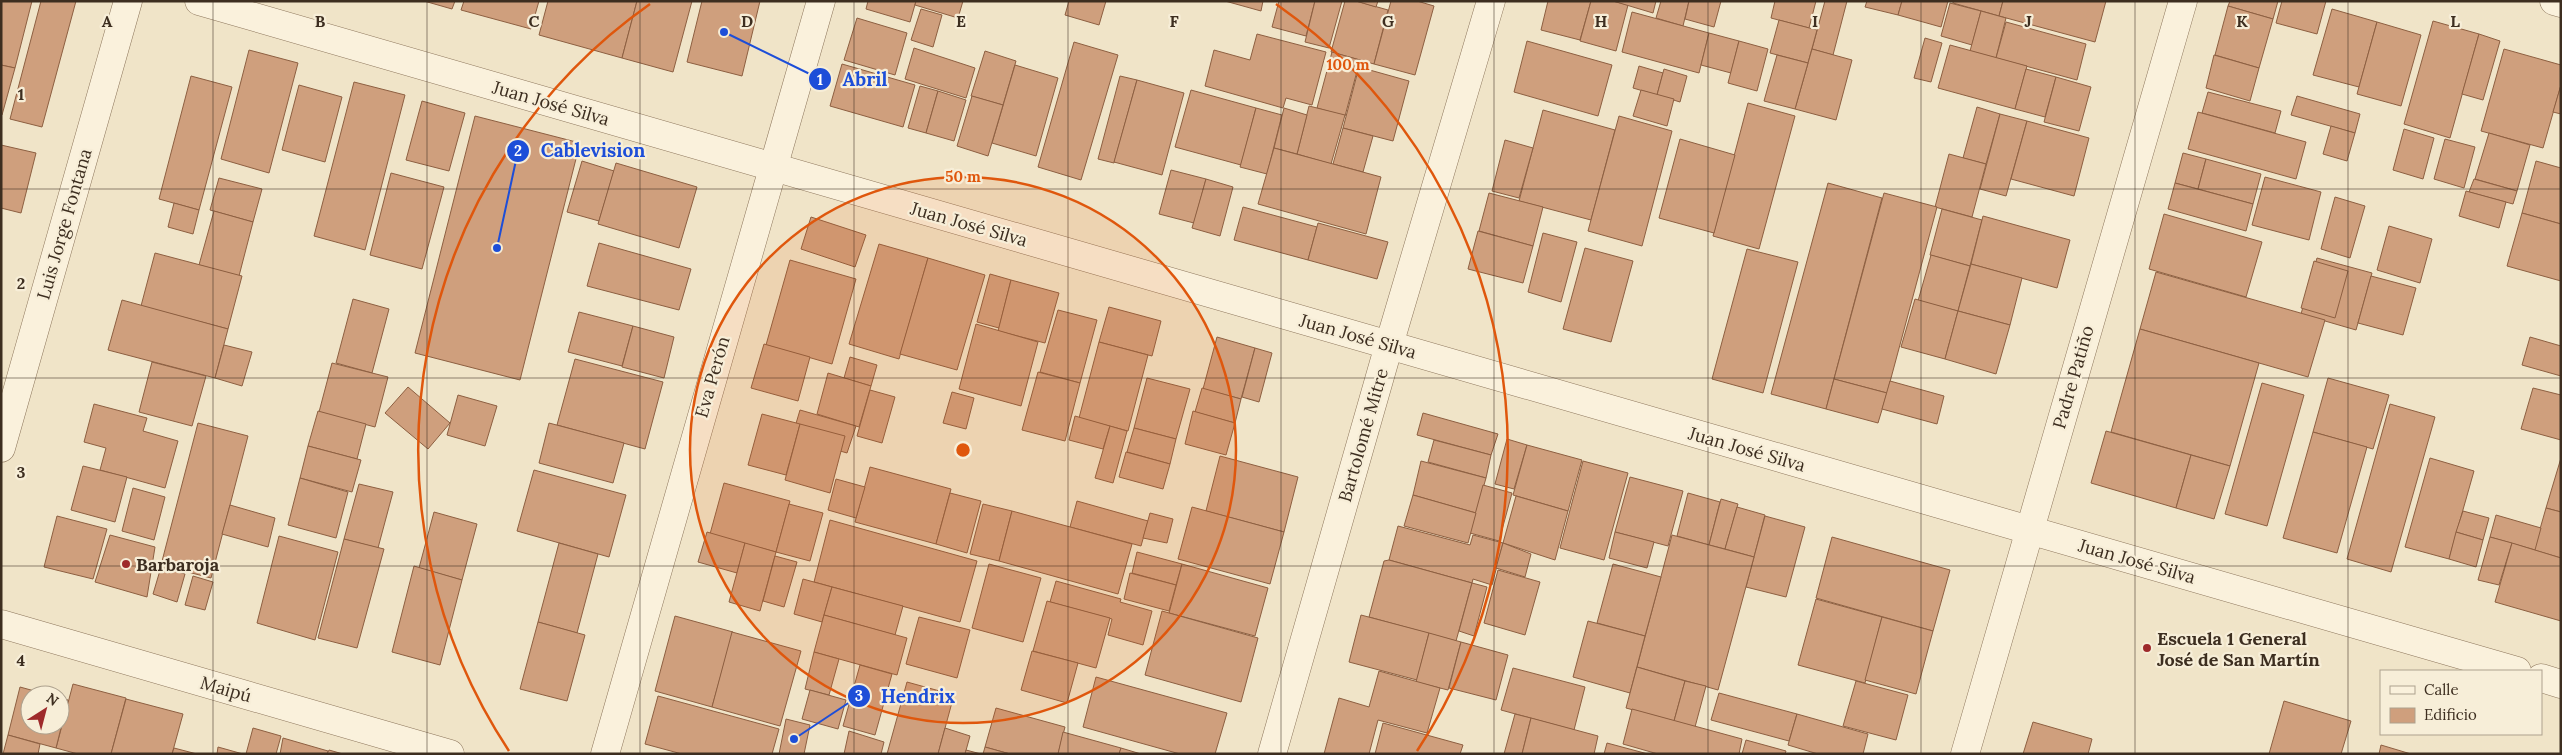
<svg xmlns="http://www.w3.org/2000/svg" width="2562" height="755" font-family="Lora,serif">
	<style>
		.building { fill: #cf9f7d; stroke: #8d5f41 }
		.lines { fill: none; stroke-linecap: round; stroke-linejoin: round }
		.minor-casing { stroke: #8d765c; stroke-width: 29 }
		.minor { stroke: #faf1dc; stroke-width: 28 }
		.grid { fill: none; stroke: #3d2e20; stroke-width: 1; stroke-opacity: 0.55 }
		.ring { fill: none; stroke: #df570d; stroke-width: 2.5 }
		.poi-dot { fill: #9e2a2b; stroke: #f7eed8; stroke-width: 2 }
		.labels { text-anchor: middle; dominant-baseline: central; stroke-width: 4.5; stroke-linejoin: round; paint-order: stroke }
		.street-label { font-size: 18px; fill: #3d2e20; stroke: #f7eed8 }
		.poi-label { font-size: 18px; font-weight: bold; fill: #3d2e20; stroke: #f7eed8; text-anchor: start }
		.grid-label { font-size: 16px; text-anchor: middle; font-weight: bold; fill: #3d2e20; stroke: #f7eed8; stroke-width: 4.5; stroke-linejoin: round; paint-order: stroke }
		.centre { fill: #df570d; stroke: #f7eed8; stroke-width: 2.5 }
		.ring-label { font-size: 15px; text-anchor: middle; font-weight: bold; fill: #df570d; stroke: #f7eed8; stroke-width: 4.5; stroke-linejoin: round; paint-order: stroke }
		.leader { fill: none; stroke: #1d4ed8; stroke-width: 2 }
		.callout-dot { fill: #1d4ed8; stroke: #f7eed8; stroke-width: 2 }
		.mark-label { font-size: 15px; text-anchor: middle; font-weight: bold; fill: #fff }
		.callout-label { font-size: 19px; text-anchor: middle; font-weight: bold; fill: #1d4ed8; stroke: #f7eed8; stroke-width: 4.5; stroke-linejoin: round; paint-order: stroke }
	</style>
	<rect width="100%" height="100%" fill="#f0e4c8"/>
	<!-- building -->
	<g class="building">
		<polygon points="1,1 32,1 15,68 1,65"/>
		<polygon points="41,1 76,1 42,127 10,119"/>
		<polygon points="424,1 455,1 452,9"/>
		<polygon points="464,1 539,1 531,29 461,10"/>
		<polygon points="548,1 637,1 622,58 539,35"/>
		<polygon points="637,1 692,1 673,72 622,58"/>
		<polygon points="702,1 760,1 742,76 687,62"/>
		<polygon points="868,1 916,1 910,22 866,9"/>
		<polygon points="916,1 963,1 958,18 915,5"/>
		<polygon points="1069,1 1106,1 1099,25 1065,15"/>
		<polygon points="1225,1 1263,1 1261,11"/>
		<polygon points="1279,1 1315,1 1306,36 1272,27"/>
		<polygon points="1315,1 1342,1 1329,48 1305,42"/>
		<polygon points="1345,1 1356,1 1388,10 1374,64 1331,52"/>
		<polygon points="1356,1 1378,1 1376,7"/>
		<polygon points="1391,1 1417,1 1434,6 1415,75 1374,64"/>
		<polygon points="1548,1 1591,1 1580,40 1541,30"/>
		<polygon points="1591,1 1613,1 1628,5 1616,51 1580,41"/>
		<polygon points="1613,1 1656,1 1653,13"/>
		<polygon points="1661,1 1689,1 1683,26 1656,18"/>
		<polygon points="1689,1 1721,1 1714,27 1685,19"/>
		<polygon points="1775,1 1816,1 1809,28 1771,18"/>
		<polygon points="1825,1 1847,1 1833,55 1812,49"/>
		<polygon points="1867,1 1902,1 1898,15 1865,7"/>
		<polygon points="1902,1 1948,1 1941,27 1898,15"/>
		<polygon points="1953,1 2003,1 1999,16 1953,3"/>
		<polygon points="2003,1 2106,1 2095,42 1999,16"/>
		<polygon points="2230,1 2278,1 2273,19 2228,6"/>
		<polygon points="2282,1 2326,1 2317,34 2276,23"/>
		<polygon points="1950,3 1981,11 1972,45 1941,36"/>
		<polygon points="2228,6 2273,19 2259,68 2215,55"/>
		<polygon points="921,9 942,15 933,47 911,40"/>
		<polygon points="2332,9 2377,22 2359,87 2313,75"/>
		<polygon points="1981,11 2006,18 1996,58 1970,51"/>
		<polygon points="1632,12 1709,33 1699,73 1622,52"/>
		<polygon points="857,18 907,33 895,75 844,60"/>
		<polygon points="1779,20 1817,30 1808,63 1770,53"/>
		<polygon points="2433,21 2479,34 2450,138 2404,124"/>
		<polygon points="2006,22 2086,44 2077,80 1996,58"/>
		<polygon points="2377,22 2421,35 2401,106 2357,94"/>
		<polygon points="1709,33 1739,41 1731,73 1701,65"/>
		<polygon points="1257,34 1326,52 1312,105 1286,98 1283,108 1205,86 1214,50 1250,60"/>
		<polygon points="2479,34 2500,41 2483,100 2462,94"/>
		<polygon points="1925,38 1942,43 1931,82 1914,78"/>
		<polygon points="1527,41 1612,65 1598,116 1514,92"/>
		<polygon points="1739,41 1768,49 1757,91 1728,83"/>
		<polygon points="1074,42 1118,55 1081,180 1038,167"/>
		<polygon points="1950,45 2027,66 2015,109 1938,88"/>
		<polygon points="914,48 975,68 966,98 905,79"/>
		<polygon points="1812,49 1852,60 1836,120 1795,109"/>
		<polygon points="2504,49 2561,65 2561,85 2543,148 2481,131"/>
		<polygon points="249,50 298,63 269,173 221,159"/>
		<polygon points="985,51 1016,61 1003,105 971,96"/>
		<polygon points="1332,52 1360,60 1345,116 1317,108"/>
		<polygon points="1777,55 1808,63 1795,109 1764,101"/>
		<polygon points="2214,55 2259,68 2250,101 2206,88"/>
		<polygon points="842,64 915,85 903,127 830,106"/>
		<polygon points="1,65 15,68 2,115 1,115"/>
		<polygon points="1015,65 1058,78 1036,156 992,143"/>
		<polygon points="1639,66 1663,73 1657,95 1633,88"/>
		<polygon points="1359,67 1409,81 1393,141 1343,128"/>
		<polygon points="1664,69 1687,76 1680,102 1657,95"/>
		<polygon points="2026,69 2056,77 2045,117 2015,109"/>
		<polygon points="191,76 232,87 199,210 159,199"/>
		<polygon points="1120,76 1137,80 1114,163 1098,159"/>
		<polygon points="2056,77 2091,87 2079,131 2044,122"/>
		<polygon points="1137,80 1184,93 1162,175 1114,162"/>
		<polygon points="354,82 405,95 365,250 314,236"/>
		<polygon points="299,85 342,97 325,162 282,150"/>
		<polygon points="2561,85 2561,114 2553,112"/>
		<polygon points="920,86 938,91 926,133 908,128"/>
		<polygon points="1191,90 1256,108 1241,165 1175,147"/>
		<polygon points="1641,90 1674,99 1667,126 1633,116"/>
		<polygon points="938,91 966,100 954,141 926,133"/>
		<polygon points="2208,92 2281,111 2275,133 2202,113"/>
		<polygon points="972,96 1003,105 988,156 957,146"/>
		<polygon points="2297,96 2360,114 2355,133 2291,115"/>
		<polygon points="422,101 465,113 449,171 406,160"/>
		<polygon points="1748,103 1795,116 1759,249 1713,236"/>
		<polygon points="1309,106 1345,115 1331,164 1297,154"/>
		<polygon points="1977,107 2000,114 1986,164 1963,158"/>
		<polygon points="1256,108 1282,115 1267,174 1240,167"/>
		<polygon points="1284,108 1307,115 1297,154 1274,148"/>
		<polygon points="1543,110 1615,130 1591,220 1519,201"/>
		<polygon points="2198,112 2306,142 2296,179 2188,149"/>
		<polygon points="2000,114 2027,121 2006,196 1980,189"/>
		<polygon points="475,116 580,143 520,380 415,353"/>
		<polygon points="1619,116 1672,131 1642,246 1588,231"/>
		<polygon points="2027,121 2089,138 2074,196 2011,179"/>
		<polygon points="2331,126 2355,133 2347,161 2323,154"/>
		<polygon points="1343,128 1373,136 1363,172 1333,164"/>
		<polygon points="2404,129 2434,138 2423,179 2393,170"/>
		<polygon points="2489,133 2530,145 2517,191 2475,179"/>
		<polygon points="1680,139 1735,155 1714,233 1659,218"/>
		<polygon points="2445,139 2475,147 2464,188 2434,179"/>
		<polygon points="1505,140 1533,148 1519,198 1492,191"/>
		<polygon points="1,145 36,153 21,213 1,208"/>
		<polygon points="1274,148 1381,177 1366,234 1258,204"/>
		<polygon points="2183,153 2206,159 2198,189 2175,183"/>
		<polygon points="1949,154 1986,164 1972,217 1935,207"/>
		<polygon points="2206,159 2261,174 2253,204 2198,189"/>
		<polygon points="582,161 614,171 599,221 567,212"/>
		<polygon points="2536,161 2561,168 2561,224 2522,213"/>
		<polygon points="616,163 697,187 679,248 598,224"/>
		<polygon points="1171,170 1206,179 1194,223 1159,214"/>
		<polygon points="391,173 444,187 422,269 370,255"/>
		<polygon points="2265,177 2321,192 2309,240 2252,225"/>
		<polygon points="219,178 262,189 253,222 210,210"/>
		<polygon points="1206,179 1233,187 1220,236 1192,228"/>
		<polygon points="2474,179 2517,191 2513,204 2469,192"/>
		<polygon points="1828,183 1882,198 1826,409 1771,394"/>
		<polygon points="2175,183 2253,204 2246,231 2168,209"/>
		<polygon points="2466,191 2506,202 2499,228 2459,216"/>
		<polygon points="1489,193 1543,207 1533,246 1479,231"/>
		<polygon points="1884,193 1937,207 1887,393 1834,379"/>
		<polygon points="2335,197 2365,206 2350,258 2321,249"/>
		<polygon points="174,203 199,210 193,234 168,227"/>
		<polygon points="1243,207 1317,227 1308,260 1234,240"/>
		<polygon points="1942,209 1982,220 1970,266 1930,255"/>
		<polygon points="214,211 253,222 239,276 199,265"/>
		<polygon points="2522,213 2561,224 2561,281 2507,266"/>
		<polygon points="2164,214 2262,242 2246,297 2149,269"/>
		<polygon points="1983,216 2070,240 2057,288 1971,264"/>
		<polygon points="811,217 866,235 855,267 801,249"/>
		<polygon points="1318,223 1388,242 1377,279 1308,260"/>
		<polygon points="2389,226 2432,239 2420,283 2377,270"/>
		<polygon points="1478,231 1533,246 1523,283 1468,269"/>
		<polygon points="1543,233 1577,242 1561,302 1528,292"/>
		<polygon points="599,243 691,269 679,310 587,286"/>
		<polygon points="879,244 928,258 899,359 849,344"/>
		<polygon points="1585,248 1633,261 1611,342 1563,329"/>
		<polygon points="1747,249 1798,262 1763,393 1712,379"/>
		<polygon points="155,253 242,276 228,329 141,306"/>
		<polygon points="1931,255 1970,266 1958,311 1918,301"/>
		<polygon points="928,258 985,275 957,370 900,354"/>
		<polygon points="2317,258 2372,273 2356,330 2301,314"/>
		<polygon points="790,260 856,279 832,364 766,345"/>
		<polygon points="2314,261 2348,271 2335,318 2301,308"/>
		<polygon points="1971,264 2022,278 2010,325 1958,311"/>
		<polygon points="2156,272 2325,320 2308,377 2140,329"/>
		<polygon points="990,274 1011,280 999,328 977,322"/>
		<polygon points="2371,276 2416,288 2403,335 2358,323"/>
		<polygon points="1011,280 1059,293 1045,343 998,331"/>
		<polygon points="353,299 389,309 372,373 336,363"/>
		<polygon points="1915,299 1958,311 1945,359 1901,347"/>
		<polygon points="122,300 228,329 215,378 108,350"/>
		<polygon points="1109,307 1161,321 1152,356 1099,342"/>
		<polygon points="1058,310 1097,320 1080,383 1040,372"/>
		<polygon points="1958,311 2010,325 1996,374 1945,359"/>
		<polygon points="579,312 633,326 622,366 568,352"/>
		<polygon points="976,324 1038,342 1021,406 959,389"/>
		<polygon points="633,326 674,337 664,378 622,367"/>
		<polygon points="2140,329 2259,363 2230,466 2111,432"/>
		<polygon points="1217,337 1255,348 1241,399 1203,389"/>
		<polygon points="2530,337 2561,346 2561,376 2522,365"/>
		<polygon points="1099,342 1148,355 1128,431 1079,418"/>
		<polygon points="764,344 810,357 798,401 751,388"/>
		<polygon points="224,345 252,352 242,386 215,378"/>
		<polygon points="1255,348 1272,353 1259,402 1242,397"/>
		<polygon points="850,357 877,365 871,386 844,378"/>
		<polygon points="575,359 663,382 645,449 557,425"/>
		<polygon points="152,362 206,376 192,426 139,412"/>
		<polygon points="332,363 388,377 375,427 319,412"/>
		<polygon points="1038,372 1080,383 1065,441 1022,430"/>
		<polygon points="828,373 871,386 859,427 817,414"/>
		<polygon points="1147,378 1190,389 1176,439 1134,428"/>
		<polygon points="2328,378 2389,395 2373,449 2313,432"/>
		<polygon points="1834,379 1887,393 1878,423 1826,409"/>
		<polygon points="1890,381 1944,396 1937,424 1882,409"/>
		<polygon points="2262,383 2304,395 2267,526 2225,514"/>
		<polygon points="408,387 450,423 428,449 385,413"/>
		<polygon points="1202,388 1241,399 1235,423 1195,412"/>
		<polygon points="2533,388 2561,395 2561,440 2521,429"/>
		<polygon points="870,390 895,397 882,443 857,436"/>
		<polygon points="952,392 974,398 966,429 943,423"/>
		<polygon points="458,395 497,406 485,446 447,435"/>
		<polygon points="94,404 147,418 143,431 178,441 165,488 100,470 106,448 84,442"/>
		<polygon points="2390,404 2435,417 2391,572 2347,559"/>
		<polygon points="800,410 856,426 847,453 792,437"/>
		<polygon points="318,411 366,424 357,459 308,446"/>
		<polygon points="1193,411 1235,423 1226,455 1185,444"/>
		<polygon points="1423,413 1498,434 1491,455 1417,435"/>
		<polygon points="762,414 800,424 786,475 748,465"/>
		<polygon points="1075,416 1110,426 1103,449 1069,440"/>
		<polygon points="198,423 248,436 211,578 161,565"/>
		<polygon points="549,423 624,443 613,483 539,463"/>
		<polygon points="800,424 845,436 830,493 785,480"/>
		<polygon points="1110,426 1127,431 1113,483 1095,478"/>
		<polygon points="1134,428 1176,439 1170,464 1127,452"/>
		<polygon points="2106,431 2191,455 2176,508 2091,483"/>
		<polygon points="2313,432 2367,447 2337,553 2283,538"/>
		<polygon points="1507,439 1527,445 1514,489 1495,484"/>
		<polygon points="1434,440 1491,455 1486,478 1428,462"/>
		<polygon points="1527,445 1582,460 1568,511 1513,495"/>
		<polygon points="308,446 361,460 352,492 300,478"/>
		<polygon points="1126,452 1170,464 1163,489 1119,477"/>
		<polygon points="2191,455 2230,466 2214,519 2176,508"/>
		<polygon points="1220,456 1298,477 1284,532 1206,511"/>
		<polygon points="2430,458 2474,471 2449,559 2405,547"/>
		<polygon points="2561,458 2561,512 2546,508"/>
		<polygon points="1421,461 1486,478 1476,513 1413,495"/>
		<polygon points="1583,461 1628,473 1604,560 1560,548"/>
		<polygon points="83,466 127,477 115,522 71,510"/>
		<polygon points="870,467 951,489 936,544 855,522"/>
		<polygon points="534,470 626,495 609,557 517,531"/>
		<polygon points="1630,477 1683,491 1668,546 1615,532"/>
		<polygon points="300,478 348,492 336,538 288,525"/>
		<polygon points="836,479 865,487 856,518 828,510"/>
		<polygon points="724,483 790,501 776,552 710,534"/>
		<polygon points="359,484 393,492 378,548 344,539"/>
		<polygon points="1483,485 1512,493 1499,541 1470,533"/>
		<polygon points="133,488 165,497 154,540 122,531"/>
		<polygon points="950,493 981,501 967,553 936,544"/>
		<polygon points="1688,493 1720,502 1709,545 1677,536"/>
		<polygon points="1413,495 1476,513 1468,543 1404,526"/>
		<polygon points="1516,496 1568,511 1555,560 1503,543"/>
		<polygon points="1721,499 1738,504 1725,549 1709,545"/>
		<polygon points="1077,501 1148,521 1141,546 1070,527"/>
		<polygon points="789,504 823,513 810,561 776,552"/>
		<polygon points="983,504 1012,511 999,561 970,554"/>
		<polygon points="230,505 275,518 268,547 222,534"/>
		<polygon points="1192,507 1284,532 1270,584 1178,559"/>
		<polygon points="1737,507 1765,515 1754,557 1725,549"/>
		<polygon points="2546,508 2561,512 2561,558 2534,550"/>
		<polygon points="1012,511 1132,544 1118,594 999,561"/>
		<polygon points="2463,511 2489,518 2483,540 2456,532"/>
		<polygon points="434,512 477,524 462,580 419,568"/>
		<polygon points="1150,513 1173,519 1167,543 1143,538"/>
		<polygon points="2496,515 2541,528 2535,550 2490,537"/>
		<polygon points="57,516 107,529 93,579 44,567"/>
		<polygon points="1765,516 1805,527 1786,597 1746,587"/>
		<polygon points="830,520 977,561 960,622 814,582"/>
		<polygon points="1398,526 1470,545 1473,535 1503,543 1492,585 1473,579 1472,583 1389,560"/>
		<polygon points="707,532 745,543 737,573 698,562"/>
		<polygon points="1615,532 1654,542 1647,568 1609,558"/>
		<polygon points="2456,532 2483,540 2476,567 2449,559"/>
		<polygon points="110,535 155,547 147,597 95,582"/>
		<polygon points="1672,535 1754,557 1718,690 1637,667"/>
		<polygon points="279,536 338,552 315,640 257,623"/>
		<polygon points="1832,537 1950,570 1933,631 1816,598"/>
		<polygon points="2490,537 2512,543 2499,585 2478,580"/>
		<polygon points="344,539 384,549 357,648 318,638"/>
		<polygon points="559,543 598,554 577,633 538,622"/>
		<polygon points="745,543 776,552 760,611 729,602"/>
		<polygon points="1503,543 1531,554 1525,577 1496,568"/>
		<polygon points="2512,543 2561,558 2561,621 2495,602"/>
		<polygon points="1137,552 1182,564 1176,585 1132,573"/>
		<polygon points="775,556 797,562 784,607 763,601"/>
		<polygon points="1389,560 1472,583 1456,641 1369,617 1384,561"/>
		<polygon points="989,564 1041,578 1023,642 972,628"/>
		<polygon points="1182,564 1268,588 1255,636 1169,613"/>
		<polygon points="1613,564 1661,577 1645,636 1597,623"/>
		<polygon points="414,566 462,580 440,665 392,652"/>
		<polygon points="161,567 185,574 177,602 153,594"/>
		<polygon points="1498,570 1540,582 1525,635 1484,623"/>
		<polygon points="1130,573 1176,585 1169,611 1124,599"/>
		<polygon points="193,576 213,582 205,610 185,605"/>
		<polygon points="803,579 832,587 822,622 794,614"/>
		<polygon points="1056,581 1121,599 1120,602 1152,611 1143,645 1108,635 1112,619 1050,602"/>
		<polygon points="1472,583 1487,587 1474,636 1459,631"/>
		<polygon points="832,587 903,606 895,635 824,615"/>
		<polygon points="1816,599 1882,617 1865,683 1798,665"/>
		<polygon points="1047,601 1110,618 1096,668 1033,651"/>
		<polygon points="1162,611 1258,638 1241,702 1145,675"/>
		<polygon points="824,615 907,638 897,675 814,652"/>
		<polygon points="1361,615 1429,633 1417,680 1349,662"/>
		<polygon points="675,616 733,632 712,707 655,691"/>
		<polygon points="919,617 970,630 957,678 906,664"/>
		<polygon points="1882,617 1933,631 1916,694 1865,680"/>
		<polygon points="1588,621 1645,636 1630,693 1573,677"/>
		<polygon points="538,622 585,635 567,701 520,689"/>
		<polygon points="732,632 801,651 780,726 712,707"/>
		<polygon points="1429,633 1461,642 1448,690 1416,682"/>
		<polygon points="1461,642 1508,655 1496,700 1449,688"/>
		<polygon points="1032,651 1078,663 1067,703 1021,690"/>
		<polygon points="814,652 839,659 829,695 805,689"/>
		<polygon points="860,665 892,674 875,735 843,726"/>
		<polygon points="1637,667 1685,681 1674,721 1626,708"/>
		<polygon points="1513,668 1585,687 1574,730 1501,710"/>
		<polygon points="1379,671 1440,688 1427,733 1378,720 1369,754 1324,754 1339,698 1369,707"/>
		<polygon points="1096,677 1227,713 1215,754 1180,754 1083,727"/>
		<polygon points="1685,681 1706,686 1695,727 1674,721"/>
		<polygon points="1856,681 1908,695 1896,740 1843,726"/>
		<polygon points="907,682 954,695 938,754 887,754"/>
		<polygon points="73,684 126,698 111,754 78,754 56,748"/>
		<polygon points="20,687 49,695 30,695 30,725 60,725 60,698 68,700 56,748 8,735"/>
		<polygon points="810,690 846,700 838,729 802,719"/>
		<polygon points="1719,693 1797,714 1789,741 1711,720"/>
		<polygon points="658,696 779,729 772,754 682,754 645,744"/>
		<polygon points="126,699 183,714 172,754 111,754"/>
		<polygon points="2284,701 2351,721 2341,754 2269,754"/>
		<polygon points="996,708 1065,727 1058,754 1010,754 985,747"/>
		<polygon points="1632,709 1742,739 1739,754 1658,754 1623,744"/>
		<polygon points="1515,714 1531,718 1522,754 1504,754"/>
		<polygon points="1797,714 1868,734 1863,754 1818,754 1788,745"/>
		<polygon points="1531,718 1598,736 1594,754 1522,754"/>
		<polygon points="786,719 810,725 804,754 779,754"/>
		<polygon points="2033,722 2092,739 2088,754 2023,754"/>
		<polygon points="1383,723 1463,745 1460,754 1375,754"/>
		<polygon points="253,728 281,736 276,754 246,754"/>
		<polygon points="945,728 970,736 965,754 938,754"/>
		<polygon points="849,731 884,742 881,754 844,754"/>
		<polygon points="1063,732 1121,748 1119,754 1058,754"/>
		<polygon points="8,735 40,744 38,754 3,754"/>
		<polygon points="283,738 328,751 327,754 280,754"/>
		<polygon points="1746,740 1786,751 1785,754 1742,754"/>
		<polygon points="1607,743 1648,754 1604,754"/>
		<polygon points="2381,745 2411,754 2379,754"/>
		<polygon points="218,747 243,754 217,754"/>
		<polygon points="985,747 1010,754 983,754"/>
		<polygon points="174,748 197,754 172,754"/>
		<polygon points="1121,748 1141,754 1119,754"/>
		<polygon points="329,750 343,754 327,754"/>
		<polygon points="966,750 981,754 965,754"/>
	</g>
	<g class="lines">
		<defs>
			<g id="minor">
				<polyline points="199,1 2517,671"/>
				<polyline points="2554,1 2561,3"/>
				<polyline points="1,448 128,1"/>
				<polyline points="1,624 450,754"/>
				<polyline points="2541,678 2561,684"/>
				<polyline points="605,754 821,1"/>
				<polyline points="1272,754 1389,345 1491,1"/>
				<polyline points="1965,754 2183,1"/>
			</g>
		</defs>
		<!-- minor casing -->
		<use href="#minor" class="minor-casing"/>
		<!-- minor -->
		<use href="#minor" class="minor"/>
	</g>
	<!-- grid -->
	<path class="grid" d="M213,1V754M427,1V754M640,1V754M854,1V754M1068,1V754M1281,1V754M1494,1V754M1708,1V754M1921,1V754M2135,1V754M2348,1V754M1,189H2561M1,378H2561M1,566H2561"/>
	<!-- distance rings -->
	<circle cx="963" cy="450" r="273" fill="#df570d" fill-opacity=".12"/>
	<g class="ring">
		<circle cx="963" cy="450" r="273"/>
		<path d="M509 751A545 545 0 0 1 650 4M1276 4A545 545 0 0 1 1417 751"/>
	</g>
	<!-- markers -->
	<g class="poi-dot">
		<circle cx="126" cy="564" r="5"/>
		<circle cx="2147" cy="648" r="5"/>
	</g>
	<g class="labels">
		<!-- street labels -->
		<g class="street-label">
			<text transform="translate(551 103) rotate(16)">Juan José Silva</text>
			<text transform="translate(64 224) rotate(-74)">Luis Jorge Fontana</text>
			<text transform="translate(969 224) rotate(16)">Juan José Silva</text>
			<text transform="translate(1358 336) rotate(16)">Juan José Silva</text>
			<text transform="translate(712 377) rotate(-74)">Eva Perón</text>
			<text transform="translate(2073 377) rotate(-74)">Padre Patiño</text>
			<text transform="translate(1363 435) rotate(-74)">Bartolomé Mitre</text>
			<text transform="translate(1747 449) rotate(16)">Juan José Silva</text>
			<text transform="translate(2137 561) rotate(16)">Juan José Silva</text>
			<text transform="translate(226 689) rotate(16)">Maipú</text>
		</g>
		<!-- poi labels -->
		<g class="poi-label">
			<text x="136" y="564">Barbaroja</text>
			<text x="2157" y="638">Escuela 1 General<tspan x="2157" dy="21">José de San Martín</tspan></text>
		</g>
	</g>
	<g class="grid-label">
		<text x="107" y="27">A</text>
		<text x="320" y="27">B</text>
		<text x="534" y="27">C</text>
		<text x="747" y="27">D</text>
		<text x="961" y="27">E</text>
		<text x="1174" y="27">F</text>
		<text x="1388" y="27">G</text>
		<text x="1601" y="27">H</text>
		<text x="1815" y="27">I</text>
		<text x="2028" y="27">J</text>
		<text x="2242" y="27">K</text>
		<text x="2455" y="27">L</text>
		<text x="21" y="100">1</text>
		<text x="21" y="289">2</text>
		<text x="21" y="478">3</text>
		<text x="21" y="666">4</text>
	</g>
	<circle cx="963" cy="450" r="8" class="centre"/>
	<g class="ring-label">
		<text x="1348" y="70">100 m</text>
		<text x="963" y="182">50 m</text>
	</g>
	<!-- callouts -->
	<path class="leader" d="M724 32L820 79M497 248L518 151M794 739L859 696"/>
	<g class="callout-dot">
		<circle cx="724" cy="32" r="5"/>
		<circle cx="497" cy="248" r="5"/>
		<circle cx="794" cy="739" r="5"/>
		<circle cx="820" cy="79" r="12"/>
		<circle cx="518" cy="151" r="12"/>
		<circle cx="859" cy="696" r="12"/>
	</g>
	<g class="mark-label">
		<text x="820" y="85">1</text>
		<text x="518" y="156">2</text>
		<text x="859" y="701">3</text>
	</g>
	<g class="callout-label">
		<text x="865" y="86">Abril</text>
		<text x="593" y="157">Cablevision</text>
		<text x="918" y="703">Hendrix</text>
	</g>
	<!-- border -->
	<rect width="2562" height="755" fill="none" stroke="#3d2e20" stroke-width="5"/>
	<!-- legend -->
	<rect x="2380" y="670" width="162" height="65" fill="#f7eed8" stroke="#ada18e"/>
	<rect x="2390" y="686" width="25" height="8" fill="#faf1dc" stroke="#ada18e"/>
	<text x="2424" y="695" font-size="15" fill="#3d2e20">Calle</text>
	<rect x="2390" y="708" width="25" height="15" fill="#cf9f7d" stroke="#ada18e"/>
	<text x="2424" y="720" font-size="15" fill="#3d2e20">Edificio</text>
	<!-- north arrow -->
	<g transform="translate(45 710) rotate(36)"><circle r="24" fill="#f7eed8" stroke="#ada18e"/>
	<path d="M0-4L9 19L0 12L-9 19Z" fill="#9e2a2b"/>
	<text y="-8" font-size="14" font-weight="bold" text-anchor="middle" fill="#3d2e20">N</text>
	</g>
</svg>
